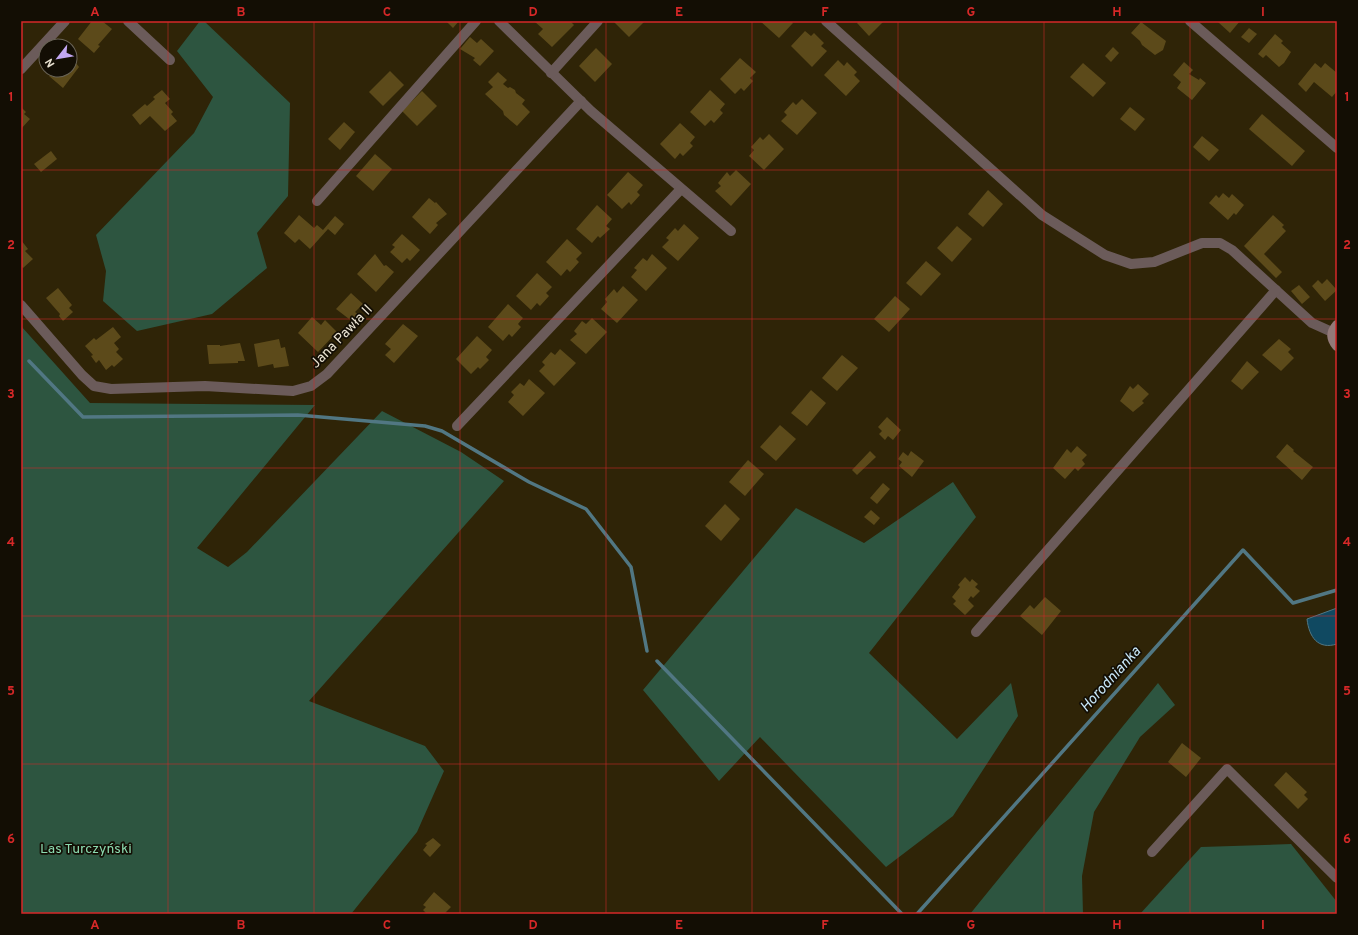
<svg xmlns="http://www.w3.org/2000/svg" width="1358" height="935" font-family="Overpass,sans-serif">
	<style>
		.green { fill: #2d5540 }
		.water { fill: #104961; stroke: #517783 }
		.lines { fill: none; stroke-linecap: round; stroke-linejoin: round }
		.stream { stroke: #517783; stroke-width: 3.5 }
		.building { fill: #5c4a1a }
		.street { stroke: #6b5b5a; stroke-width: 10 }
		.secondary { stroke: #927978; stroke-width: 10 }
		.grid { fill: none; stroke: #d62828; stroke-width: 1; stroke-opacity: 0.55 }
		.labels { text-anchor: middle; dominant-baseline: central; stroke-width: 3.5; stroke-linejoin: round; paint-order: stroke }
		.street-label { font-size: 14px; fill: #eae3d2; stroke: #130e04 }
		.park-label { font-size: 14px; fill: #8cdbb0; stroke: #130e04 }
		.water-label { font-size: 15px; font-style: italic; fill: #c8e7f8; stroke: #130e04 }
		.neatline { fill: none; stroke: #d62828; stroke-width: 1.5 }
		.grid-label { font-size: 13px; text-anchor: middle; font-weight: bold; fill: #d62828 }
	</style>
	<rect width="100%" height="100%" fill="#2f2407"/>
	<!-- green -->
	<g class="green">
		<polygon points="200,21 204,21 290,103 288,196 257,233 267,268 212,314 137,331 103,301 106,271 96,235 194,133 213,97 177,51"/>
		<polygon points="21,326 90,403 315,405 197,548 228,567 247,552 382,411 461,452 504,481 309,701 425,746 444,771 417,832 351,914 21,914"/>
		<polygon points="953,482 976,517 869,653 957,739 1011,683 1018,716 953,816 886,867 760,737 719,781 643,690 796,508 864,543"/>
		<polygon points="1158,683 1175,705 1140,737 1094,812 1082,876 1083,914 970,914"/>
		<polygon points="1291,844 1337,902 1337,914 1140,914 1201,847"/>
	</g>
	<!-- water -->
	<path class="water" d="M1337,608V644C1318,650 1309,637 1307,619Z"/>
	<g class="lines">
		<!-- stream -->
		<g class="stream">
			<polyline points="29,361 83,417 298,415 425,426 442,431 529,482 586,509 631,567 647,651"/>
			<polyline points="657,661 902,914"/>
			<polyline points="917,914 1243,550 1293,603 1337,590"/>
		</g>
	</g>
	<!-- building -->
	<g class="building">
		<polygon points="92,21 102,21 112,29 98,45 100,46 94,53 78,39"/>
		<polygon points="446,21 459,21 453,28"/>
		<polygon points="534,21 570,21 574,25 552,47 538,34 543,29"/>
		<polygon points="616,21 645,21 629,37 614,22"/>
		<polygon points="760,21 791,21 793,23 779,38"/>
		<polygon points="859,21 884,21 869,36 857,23"/>
		<polygon points="1219,21 1240,21 1230,33 1218,22"/>
		<polygon points="1141,22 1166,41 1163,50 1155,55 1142,45 1140,41 1131,33"/>
		<polygon points="1249,28 1257,34 1249,43 1241,37"/>
		<polygon points="805,31 811,36 814,33 824,43 821,46 827,51 812,67 791,46"/>
		<polygon points="1275,34 1283,41 1281,43 1291,52 1284,63 1279,67 1266,55 1263,58 1258,54"/>
		<polygon points="470,37 477,43 481,39 494,51 480,66 473,60 475,58 460,49"/>
		<polygon points="1113,47 1119,53 1111,62 1105,56"/>
		<polygon points="596,48 612,64 595,82 579,66"/>
		<polygon points="740,58 756,72 750,78 753,81 744,91 741,88 735,94 720,79"/>
		<polygon points="70,59 73,59 79,67 63,88 49,76 53,70 70,70"/>
		<polygon points="838,60 844,66 847,62 857,72 854,75 860,81 846,96 824,75"/>
		<polygon points="1184,62 1193,70 1189,74 1199,80 1200,78 1206,83 1192,100 1177,88 1181,82 1173,75"/>
		<polygon points="1083,63 1106,83 1093,97 1070,77"/>
		<polygon points="1315,63 1321,68 1325,63 1337,73 1337,91 1332,97 1314,82 1306,92 1298,84"/>
		<polygon points="390,71 404,85 383,106 369,92"/>
		<polygon points="498,72 507,80 503,84 508,88 510,87 515,90 516,93 525,100 522,104 530,112 517,126 504,115 503,111 485,94 493,87 488,82"/>
		<polygon points="162,90 170,99 165,103 173,112 171,114 177,121 165,131 150,116 140,125 132,115 145,104 147,106 155,99 153,97"/>
		<polygon points="710,90 725,104 720,110 723,113 714,123 711,120 705,126 690,112"/>
		<polygon points="422,91 437,106 417,126 402,111"/>
		<polygon points="802,99 817,113 797,135 781,121 787,115 784,112 793,102 796,105"/>
		<polygon points="21,107 26,112 24,114 30,119 21,129"/>
		<polygon points="1130,107 1145,119 1135,131 1120,119"/>
		<polygon points="1262,114 1305,151 1292,166 1249,129"/>
		<polygon points="344,122 355,132 340,150 328,139"/>
		<polygon points="680,123 695,137 690,143 693,146 683,156 680,153 675,159 660,144"/>
		<polygon points="769,134 784,149 764,170 749,156 754,150 751,147 760,137 763,140"/>
		<polygon points="1202,136 1219,150 1209,161 1193,147"/>
		<polygon points="51,151 57,159 41,172 34,164"/>
		<polygon points="375,154 392,169 373,191 356,176"/>
		<polygon points="736,170 751,184 731,206 715,191 721,186 718,183 727,172 730,176"/>
		<polygon points="628,172 643,185 637,192 640,195 631,205 629,202 622,209 607,195"/>
		<polygon points="988,190 1003,204 983,227 968,214"/>
		<polygon points="1223,193 1229,198 1232,194 1244,205 1236,215 1234,213 1228,220 1209,203 1216,195 1219,198"/>
		<polygon points="429,198 435,203 436,202 447,214 436,223 438,225 430,234 412,217"/>
		<polygon points="597,205 612,219 606,226 610,229 600,238 598,236 592,243 576,229"/>
		<polygon points="299,215 314,228 317,225 323,230 335,216 344,224 335,235 328,229 310,249 299,239 295,243 284,233"/>
		<polygon points="1273,215 1284,225 1282,227 1286,231 1264,254 1282,272 1276,278 1244,246"/>
		<polygon points="684,224 699,238 678,261 662,247 669,240 666,238 675,228 678,231"/>
		<polygon points="957,226 972,239 952,262 937,248"/>
		<polygon points="402,234 420,250 410,261 407,258 402,263 390,252 395,247 392,245"/>
		<polygon points="567,239 582,253 576,259 579,262 570,272 567,269 561,276 546,262"/>
		<polygon points="21,240 28,249 25,251 33,259 23,268 21,266"/>
		<polygon points="375,254 384,266 386,265 394,272 376,292 357,274"/>
		<polygon points="652,254 667,268 646,291 631,277 637,270 634,268 643,258 647,261"/>
		<polygon points="926,261 941,274 921,296 906,283"/>
		<polygon points="537,273 552,287 546,293 549,296 540,306 537,303 531,310 516,296"/>
		<polygon points="1327,279 1337,290 1325,301 1312,286 1318,280 1322,284"/>
		<polygon points="1299,285 1310,297 1302,304 1291,291"/>
		<polygon points="623,286 638,300 617,323 601,309 607,302 605,299 614,289 617,293"/>
		<polygon points="58,288 72,305 69,308 73,312 63,321 59,316 60,314 46,298"/>
		<polygon points="351,293 363,304 355,312 359,315 353,322 336,309"/>
		<polygon points="895,296 910,309 889,332 874,319"/>
		<polygon points="508,304 523,318 518,324 521,327 512,337 509,334 503,341 488,327"/>
		<polygon points="312,317 321,325 325,320 337,332 318,352 298,333"/>
		<polygon points="592,318 607,332 586,354 570,340 577,334 574,331 582,321 586,324"/>
		<polygon points="403,324 418,336 394,363 385,355 391,349 385,344"/>
		<polygon points="113,327 121,337 114,343 119,349 116,352 123,359 114,367 112,365 106,370 99,360 96,363 91,356 93,355 85,346 94,338 96,340"/>
		<polygon points="477,336 492,350 486,357 489,360 480,369 478,367 471,374 456,359"/>
		<polygon points="279,339 281,348 285,347 289,366 274,368 273,364 258,367 254,344"/>
		<polygon points="1279,339 1291,349 1288,352 1294,358 1281,371 1262,355"/>
		<polygon points="240,343 245,361 238,361 238,363 209,364 207,345 220,345 220,346"/>
		<polygon points="560,349 576,363 554,386 539,371 545,365 542,362 551,352 555,355"/>
		<polygon points="842,355 858,368 837,391 822,378"/>
		<polygon points="1247,361 1259,372 1242,390 1231,381"/>
		<polygon points="529,379 545,393 523,416 508,402 514,395 511,392 520,383 524,386"/>
		<polygon points="1138,384 1149,394 1142,401 1144,403 1133,412 1120,401 1130,386 1133,389"/>
		<polygon points="811,390 826,403 807,426 791,413"/>
		<polygon points="887,417 901,430 893,440 888,436 885,440 879,434 882,431 878,427"/>
		<polygon points="780,425 796,439 776,461 760,447"/>
		<polygon points="1287,444 1294,450 1293,451 1313,467 1302,480 1276,457"/>
		<polygon points="1077,446 1087,455 1082,460 1085,464 1078,471 1075,468 1065,479 1053,468 1067,449 1071,453"/>
		<polygon points="870,451 876,457 857,475 852,470"/>
		<polygon points="911,451 924,461 912,477 899,466 902,462 898,459 903,452 908,456"/>
		<polygon points="748,460 764,474 745,496 729,482"/>
		<polygon points="883,483 890,489 877,504 870,498"/>
		<polygon points="725,504 740,519 721,541 705,526"/>
		<polygon points="871,510 880,518 874,525 864,517"/>
		<polygon points="965,577 970,582 972,579 978,584 975,587 980,591 973,598 971,596 968,600 974,606 965,615 953,604 956,601 952,597 960,587 958,585"/>
		<polygon points="1045,597 1061,611 1042,635 1020,616 1030,605 1034,609"/>
		<polygon points="1182,743 1201,758 1186,777 1168,762"/>
		<polygon points="1286,772 1307,792 1304,795 1308,799 1298,809 1274,785"/>
		<polygon points="433,838 441,845 430,857 423,850 427,845 425,844"/>
		<polygon points="434,892 451,907 444,914 427,914 423,910 426,907 423,905"/>
	</g>
	<g class="lines">
		<!-- street -->
		<g class="street">
			<polyline points="128,21 170,60"/>
			<polyline points="499,21 591,111 731,231"/>
			<polyline points="826,21 1042,215 1105,255 1131,264 1154,262 1202,243 1220,243 1232,250 1312,323 1332,332"/>
			<polyline points="1190,21 1337,148"/>
			<polyline points="21,69 65,21"/>
			<polyline points="551,73 598,21"/>
			<polyline points="317,201 476,21"/>
			<polyline points="21,305 82,375 94,386 111,389 205,386 293,391 311,386 327,374 581,101"/>
			<polyline points="457,426 681,189"/>
			<polyline points="976,632 1276,290"/>
			<polyline points="1152,852 1227,769 1337,878"/>
		</g>
		<!-- secondary -->
		<path class="secondary" d="M1337,325C1331,332 1331,339 1337,346"/>
	</g>
	<!-- grid -->
	<path class="grid" d="M168,21V914M314,21V914M460,21V914M606,21V914M752,21V914M898,21V914M1044,21V914M1190,21V914M21,170H1337M21,319H1337M21,468H1337M21,616H1337M21,764H1337"/>
	<g class="labels">
		<!-- street labels -->
		<g class="street-label">
			<text transform="translate(342 337) rotate(-46)">Jana Pawła II</text>
		</g>
		<!-- park labels -->
		<g class="park-label">
			<text x="86" y="849">Las Turczyński</text>
		</g>
		<!-- water labels -->
		<g class="water-label">
			<text transform="translate(1111 680) rotate(-48)">Horodnianka</text>
		</g>
	</g>
	<!-- border -->
	<rect width="1358" height="935" fill="none" stroke="#130e04" stroke-width="44"/>
	<!-- north arrow -->
	<g transform="translate(58 58) rotate(239)"><circle r="19" fill="#130e04" stroke="#696356"/>
	<path d="M0-3L7 15L0 10L-7 15Z" fill="#c2a7f2"/>
	<text y="-6" font-size="11" font-weight="bold" text-anchor="middle" fill="#eae3d2">N</text>
	</g>
	<rect x="22" y="22" width="1314" height="891" class="neatline"/>
	<g class="grid-label">
		<text x="95" y="16">A</text>
		<text x="241" y="16">B</text>
		<text x="387" y="16">C</text>
		<text x="533" y="16">D</text>
		<text x="679" y="16">E</text>
		<text x="825" y="16">F</text>
		<text x="971" y="16">G</text>
		<text x="1117" y="16">H</text>
		<text x="1263" y="16">I</text>
		<text x="11" y="101">1</text>
		<text x="1347" y="101">1</text>
		<text x="11" y="249">2</text>
		<text x="1347" y="249">2</text>
		<text x="11" y="398">3</text>
		<text x="1347" y="398">3</text>
		<text x="11" y="546">4</text>
		<text x="1347" y="546">4</text>
		<text x="11" y="695">5</text>
		<text x="1347" y="695">5</text>
		<text x="11" y="843">6</text>
		<text x="1347" y="843">6</text>
		<text x="95" y="929">A</text>
		<text x="241" y="929">B</text>
		<text x="387" y="929">C</text>
		<text x="533" y="929">D</text>
		<text x="679" y="929">E</text>
		<text x="825" y="929">F</text>
		<text x="971" y="929">G</text>
		<text x="1117" y="929">H</text>
		<text x="1263" y="929">I</text>
	</g>
</svg>
